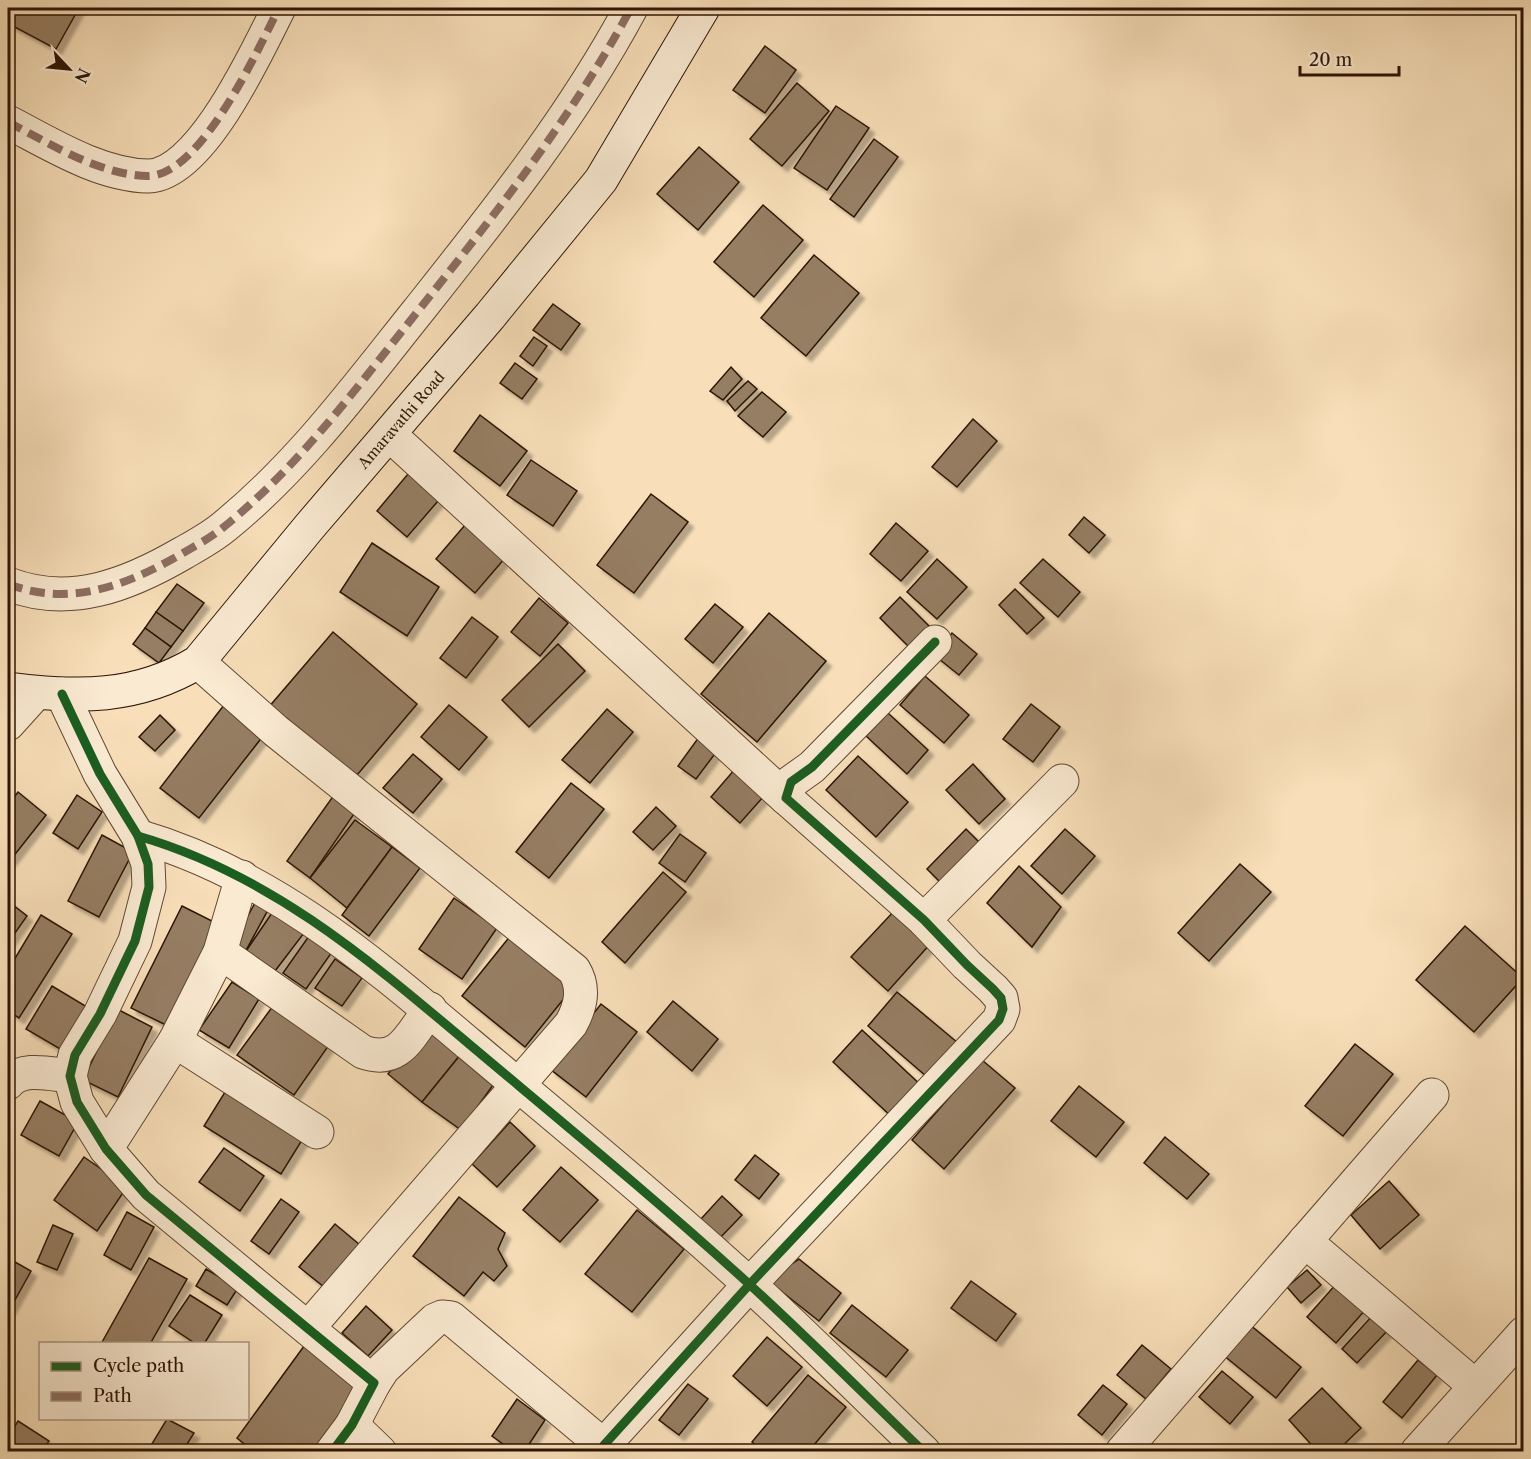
<svg xmlns="http://www.w3.org/2000/svg" width="1531" height="1459" font-family="'Libre Caslon Text',serif">
	<style>
		.building { fill: #967e63; stroke: #2c1505; stroke-width: 1.5; filter: url(#shadow) }
		.lines { fill: none; stroke-linecap: round; stroke-linejoin: round }
		.street-casing { stroke: #5f4832; stroke-width: 35 }
		.secondary-casing { stroke: #2c1505; stroke-width: 35 }
		.street { stroke: #faead2; stroke-width: 33 }
		.secondary { stroke: #faead2; stroke-width: 33 }
		.quiet { stroke: #8d6e63; stroke-width: 8; stroke-dasharray: 15 8; stroke-linecap: butt }
		.cycleway-casing { stroke: #faead2; stroke-width: 13 }
		.cycleway { stroke: #1b5e20; stroke-width: 9 }
		.labels { text-anchor: middle; dominant-baseline: central; stroke-width: 4.5; stroke-linejoin: round; paint-order: stroke }
		.street-label { font-size: 15px; fill: #2c1505; stroke: #faead2 }
	</style>
	<defs>
		<filter id="shadow"><feDropShadow dx="5.5" dy="5.5" stdDeviation="1.5" flood-color="#0004"/></filter>
	</defs>
	<rect width="100%" height="100%" fill="#f8dfb9"/>
	<filter id="stains"><feTurbulence type="fractalNoise" baseFrequency=".00333" numOctaves="4"/><feColorMatrix values="0 0 0 0 .2 0 0 0 0 .09 0 0 0 0 .02 0 0 0 .5 -.17"/></filter>
	<radialGradient id="worn" r=".72"><stop offset=".6" stop-color="#630" stop-opacity="0"/><stop offset="1" stop-color="#630" stop-opacity=".3"/></radialGradient>
	<!-- building -->
	<g class="building">
		<polygon points="18,8 79,8 56,49 9,24"/>
		<polygon points="765,46 796,70 765,113 733,90"/>
		<polygon points="797,83 829,111 782,166 750,139"/>
		<polygon points="836,106 869,128 827,190 794,168"/>
		<polygon points="874,139 898,157 854,217 830,199"/>
		<polygon points="699,147 739,182 698,230 657,194"/>
		<polygon points="763,205 803,240 754,297 714,262"/>
		<polygon points="814,255 859,293 806,356 761,318"/>
		<polygon points="553,304 580,324 561,350 533,330"/>
		<polygon points="534,337 547,346 533,366 520,356"/>
		<polygon points="515,363 537,379 522,399 500,383"/>
		<polygon points="731,367 742,379 723,400 710,391"/>
		<polygon points="748,381 757,389 735,411 727,401"/>
		<polygon points="762,392 786,412 763,437 738,416"/>
		<polygon points="480,415 527,451 500,486 454,451"/>
		<polygon points="973,419 997,441 957,487 932,467"/>
		<polygon points="531,460 577,491 553,526 507,495"/>
		<polygon points="413,468 444,494 407,537 377,511"/>
		<polygon points="651,494 688,522 634,593 597,565"/>
		<polygon points="1084,517 1105,535 1089,553 1069,535"/>
		<polygon points="896,523 928,551 901,581 870,554"/>
		<polygon points="465,525 505,558 475,593 436,559"/>
		<polygon points="372,543 439,587 407,636 340,592"/>
		<polygon points="937,559 967,587 937,619 907,592"/>
		<polygon points="1043,559 1080,592 1058,617 1020,583"/>
		<polygon points="177,584 204,603 183,631 156,612"/>
		<polygon points="1015,589 1044,618 1027,634 999,605"/>
		<polygon points="900,597 931,628 911,649 880,618"/>
		<polygon points="539,598 568,623 540,656 511,632"/>
		<polygon points="715,604 743,627 713,663 685,639"/>
		<polygon points="156,612 183,631 171,647 145,628"/>
		<polygon points="769,613 826,661 757,742 701,694"/>
		<polygon points="472,617 498,637 466,678 440,658"/>
		<polygon points="145,628 171,647 159,663 133,644"/>
		<polygon points="333,632 417,704 352,781 268,708"/>
		<polygon points="952,633 977,654 959,675 934,655"/>
		<polygon points="558,644 585,671 529,727 502,700"/>
		<polygon points="925,676 969,715 944,743 900,705"/>
		<polygon points="1031,704 1060,727 1033,762 1003,739"/>
		<polygon points="224,705 263,736 199,818 160,788"/>
		<polygon points="449,705 487,737 459,770 421,737"/>
		<polygon points="607,709 633,732 590,783 562,760"/>
		<polygon points="888,713 928,750 907,774 866,736"/>
		<polygon points="160,715 175,730 155,751 139,737"/>
		<polygon points="699,737 717,751 696,779 678,766"/>
		<polygon points="413,754 442,779 413,813 383,788"/>
		<polygon points="858,756 908,802 876,837 826,790"/>
		<polygon points="973,764 1005,799 979,824 946,790"/>
		<polygon points="735,769 764,796 740,823 711,797"/>
		<polygon points="571,783 604,809 549,878 516,852"/>
		<polygon points="18,792 46,815 9,862 8,805"/>
		<polygon points="77,795 102,812 78,849 53,833"/>
		<polygon points="334,795 356,811 310,878 287,861"/>
		<polygon points="656,807 676,826 653,850 633,832"/>
		<polygon points="355,820 392,847 347,908 310,878"/>
		<polygon points="966,829 984,847 945,887 927,869"/>
		<polygon points="1065,829 1095,856 1062,894 1031,866"/>
		<polygon points="680,834 706,853 685,882 659,863"/>
		<polygon points="102,835 133,852 99,917 68,901"/>
		<polygon points="392,847 420,868 369,936 342,915"/>
		<polygon points="1240,864 1271,892 1209,961 1178,933"/>
		<polygon points="1019,866 1061,907 1032,947 987,903"/>
		<polygon points="663,872 686,892 625,963 602,942"/>
		<polygon points="454,898 497,928 462,979 419,949"/>
		<polygon points="8,901 27,916 8,943"/>
		<polygon points="256,901 269,908 244,954 231,947"/>
		<polygon points="182,906 220,925 170,1027 131,1008"/>
		<polygon points="274,910 304,933 275,971 244,954"/>
		<polygon points="895,910 931,943 888,991 851,957"/>
		<polygon points="41,915 72,934 19,1018 8,1011 8,970"/>
		<polygon points="1465,926 1523,978 1474,1032 1416,980"/>
		<polygon points="511,935 574,986 525,1047 462,996"/>
		<polygon points="309,936 332,952 306,989 283,973"/>
		<polygon points="335,959 362,978 342,1006 315,988"/>
		<polygon points="232,982 259,999 229,1048 199,1030"/>
		<polygon points="52,986 92,1010 67,1053 26,1029"/>
		<polygon points="897,992 964,1048 934,1083 868,1026"/>
		<polygon points="673,1001 718,1039 692,1071 647,1032"/>
		<polygon points="601,1004 637,1032 586,1097 550,1069"/>
		<polygon points="273,1006 329,1045 294,1095 237,1055"/>
		<polygon points="117,1009 152,1027 118,1097 83,1080"/>
		<polygon points="431,1021 465,1049 422,1102 388,1074"/>
		<polygon points="862,1030 925,1089 895,1120 833,1062"/>
		<polygon points="1355,1044 1393,1074 1343,1136 1305,1106"/>
		<polygon points="465,1049 498,1078 461,1130 422,1102"/>
		<polygon points="982,1060 1015,1088 944,1169 912,1140"/>
		<polygon points="230,1084 307,1132 281,1174 204,1126"/>
		<polygon points="1079,1086 1124,1122 1096,1157 1051,1121"/>
		<polygon points="40,1101 78,1122 59,1156 21,1135"/>
		<polygon points="510,1122 535,1146 497,1187 472,1164"/>
		<polygon points="1165,1137 1209,1174 1187,1199 1144,1163"/>
		<polygon points="224,1148 264,1176 240,1211 199,1182"/>
		<polygon points="755,1155 779,1174 759,1199 735,1180"/>
		<polygon points="84,1157 127,1187 97,1231 54,1200"/>
		<polygon points="561,1167 598,1200 560,1242 523,1210"/>
		<polygon points="1389,1181 1419,1215 1380,1249 1351,1215"/>
		<polygon points="722,1196 742,1215 719,1239 700,1220"/>
		<polygon points="459,1197 505,1233 498,1249 507,1266 494,1281 483,1272 464,1296 413,1256"/>
		<polygon points="281,1199 299,1212 269,1254 251,1241"/>
		<polygon points="637,1210 684,1249 632,1312 585,1274"/>
		<polygon points="127,1212 154,1227 131,1270 104,1255"/>
		<polygon points="335,1224 360,1245 324,1287 299,1267"/>
		<polygon points="53,1225 73,1234 57,1270 37,1262"/>
		<polygon points="8,1258 31,1271 10,1309 8,1308"/>
		<polygon points="149,1258 187,1279 150,1344 101,1344"/>
		<polygon points="799,1259 841,1293 819,1321 767,1280"/>
		<polygon points="206,1269 238,1288 227,1305 196,1286"/>
		<polygon points="1307,1270 1321,1285 1301,1303 1287,1287"/>
		<polygon points="971,1281 1016,1314 996,1341 951,1308"/>
		<polygon points="1337,1283 1366,1309 1336,1343 1307,1317"/>
		<polygon points="190,1295 222,1315 204,1344 196,1344 169,1326"/>
		<polygon points="852,1305 908,1350 886,1377 830,1333"/>
		<polygon points="366,1306 392,1330 368,1356 342,1333"/>
		<polygon points="1372,1316 1388,1330 1357,1363 1342,1349"/>
		<polygon points="1249,1324 1301,1367 1276,1398 1223,1355"/>
		<polygon points="767,1337 802,1367 767,1406 733,1376"/>
		<polygon points="307,1342 367,1386 318,1452 254,1452 237,1438"/>
		<polygon points="1142,1345 1171,1369 1146,1399 1117,1375"/>
		<polygon points="1418,1360 1437,1375 1402,1418 1383,1402"/>
		<polygon points="1222,1371 1253,1397 1230,1424 1199,1397"/>
		<polygon points="808,1375 846,1407 808,1452 763,1452 752,1442"/>
		<polygon points="688,1384 708,1399 679,1435 659,1420"/>
		<polygon points="1103,1385 1127,1404 1102,1435 1078,1415"/>
		<polygon points="1322,1388 1361,1428 1336,1452 1318,1452 1289,1420"/>
		<polygon points="517,1399 545,1420 524,1452 514,1452 492,1436"/>
		<polygon points="167,1419 194,1433 182,1452 147,1452"/>
		<polygon points="18,1421 49,1441 42,1452 8,1452 8,1437"/>
	</g>
	<g class="lines">
		<defs>
			<g id="street">
				<path d="M8,122C49,143 99,175 148,176C201,176 258,49 279,8"/>
				<polyline points="390,435 786,798"/>
				<path d="M8,584C70,608 128,585 183,553C197,545 212,537 225,526C300,465 358,386 418,311C495,214 572,118 631,8"/>
				<path d="M198,662L276,731L574,970C585,988 581,1006 571,1024L308,1328"/>
				<polyline points="62,694 100,774 138,836 148,864 149,887 135,941 100,1014 75,1055 70,1076 77,1102 106,1149 146,1195 374,1383 352,1425 332,1452"/>
				<polyline points="8,724 36,693"/>
				<path d="M138,836C269,874 367,958 469,1044C563,1123 658,1201 749,1284C808,1338 866,1396 924,1452"/>
				<polyline points="924,920 1062,781"/>
				<path d="M220,952L363,1052C400,1065 410,1035 430,1009"/>
				<polyline points="175,1041 317,1132"/>
				<path d="M8,1083C22,1066 50,1074 70,1076"/>
				<polyline points="106,1149 175,1041 220,952 242,877"/>
				<polyline points="1305,1241 1475,1386"/>
				<polyline points="374,1383 383,1369 435,1320 442,1317 451,1318 611,1452"/>
				<polyline points="352,1425 380,1452"/>
				<polyline points="604,1445 749,1285 999,1020 1003,1009 1001,998 993,989 967,965 924,920 786,798 791,782 812,767 935,642"/>
				<polyline points="1122,1452 1432,1095"/>
				<polyline points="1417,1452 1524,1333"/>
			</g>
			<path id="secondary" d="M8,689C77,698 137,699 198,662L310,526L490,316L601,180L703,8"/>
		</defs>
		<!-- street casing -->
		<use href="#street" class="street-casing"/>
		<!-- secondary casing -->
		<use href="#secondary" class="secondary-casing"/>
		<!-- street -->
		<use href="#street" class="street"/>
		<!-- secondary -->
		<use href="#secondary" class="secondary"/>
		<!-- quiet -->
		<g class="quiet">
			<path d="M8,122C49,143 99,175 148,176C201,176 258,49 279,8"/>
			<path d="M8,584C70,608 128,585 183,553C197,545 212,537 225,526C300,465 358,386 418,311C495,214 572,118 631,8"/>
		</g>
		<defs>
			<g id="cycleway">
				<polyline points="62,694 100,774 138,836 148,864 149,887 135,941 100,1014 75,1055 70,1076 77,1102 106,1149 146,1195 374,1383 352,1425 332,1452"/>
				<path d="M138,836C269,874 367,958 469,1044C563,1123 658,1201 749,1284C808,1338 866,1396 924,1452"/>
				<polyline points="604,1445 749,1285 999,1020 1003,1009 1001,998 993,989 967,965 924,920 786,798 791,782 812,767 935,642"/>
			</g>
		</defs>
		<!-- cycleway casing -->
		<use href="#cycleway" class="cycleway-casing"/>
		<!-- cycleway -->
		<use href="#cycleway" class="cycleway"/>
	</g>
	<g class="labels">
		<!-- street labels -->
		<g class="street-label">
			<text transform="translate(401 420) rotate(-49)">Amaravathi Road</text>
		</g>
	</g>
	<!-- margin -->
	<rect width="1531" height="1459" fill="none" stroke="#f8dfb9" stroke-width="30"/>
	<rect x="9" y="9" width="1513" height="1441" fill="none" stroke="#2c1505" stroke-width="3"/>
	<rect x="15" y="15" width="1501" height="1429" fill="none" stroke="#2c1505" stroke-width="1.5"/>
	<!-- legend -->
	<rect x="39" y="1342" width="210" height="78" fill="#faead2" stroke="#a89580" stroke-width="1.5"/>
	<rect x="51" y="1362" width="30" height="9" fill="#1b5e20" stroke="#a89580" stroke-width="1.5"/>
	<text x="93" y="1372" font-size="18" fill="#2c1505">Cycle path</text>
	<rect x="51" y="1392" width="30" height="9" fill="#8d6e63" stroke="#a89580" stroke-width="1.5"/>
	<text x="93" y="1402" font-size="18" fill="#2c1505">Path</text>
	<!-- north arrow -->
	<g transform="translate(69 69) rotate(116)" stroke="#faead2" stroke-width="4.5" paint-order="stroke">
	<path d="M0-4.5L10 22L0 15L-10 22Z" fill="#2c1505"/>
	<text y="-9" font-size="16" font-weight="bold" text-anchor="middle" fill="#2c1505">N</text>
	</g>
	<!-- scale -->
	<path d="M1300 66v9h99v-9" fill="none" stroke="#2c1505" stroke-width="3"/>
	<text x="1309" y="66" font-size="18" fill="#2c1505" stroke="#faead2" stroke-width="4.5" paint-order="stroke">20 m</text>
	<rect width="100%" height="100%" filter="url(#stains)"/>
	<rect width="100%" height="100%" fill="url(#worn)"/>
</svg>
